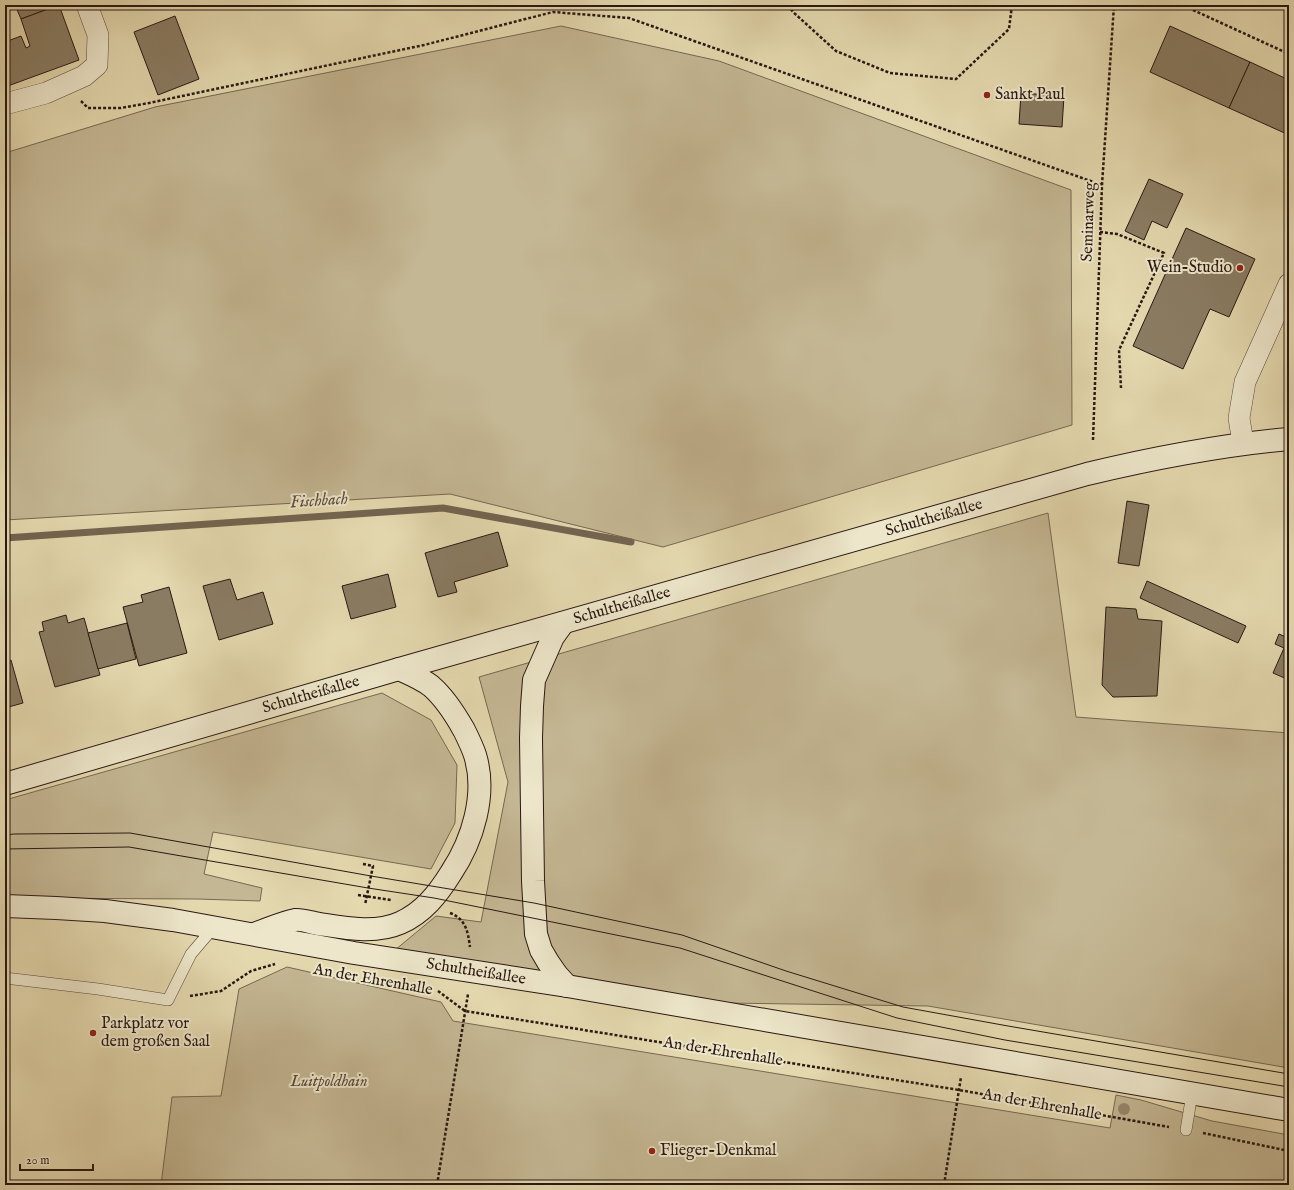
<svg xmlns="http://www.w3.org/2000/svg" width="1294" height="1190" font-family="'IM FELL English',serif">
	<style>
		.green { fill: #c4b793; stroke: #766852 }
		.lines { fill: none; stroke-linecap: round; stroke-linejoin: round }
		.stream { stroke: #736450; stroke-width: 7 }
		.building { fill: #8a7c63; stroke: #291812 }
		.service-casing { stroke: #584839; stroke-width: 12 }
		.minor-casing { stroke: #584839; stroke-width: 22 }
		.secondary-casing { stroke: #291812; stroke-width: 24 }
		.path { stroke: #291812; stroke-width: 2.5; stroke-dasharray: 3 2; stroke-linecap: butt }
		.service { stroke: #ede6ca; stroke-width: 11 }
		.minor { stroke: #ede6ca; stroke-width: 21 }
		.secondary { stroke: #ede6ca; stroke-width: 22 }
		.tram { stroke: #291812; stroke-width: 1 }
		.tree { fill: #97896e }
		.poi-dot { fill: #8f2418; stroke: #ede6ca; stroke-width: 1.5 }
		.labels { text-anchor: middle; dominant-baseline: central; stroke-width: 4; stroke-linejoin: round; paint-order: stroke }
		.poi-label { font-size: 16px; fill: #291812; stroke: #ede6ca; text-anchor: start }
		.street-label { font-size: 16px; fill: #291812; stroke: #ede6ca }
		.park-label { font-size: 16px; font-style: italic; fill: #584839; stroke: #ede6ca }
		.water-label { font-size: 17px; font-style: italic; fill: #5a4b3b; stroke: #ede6ca }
	</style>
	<rect width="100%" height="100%" fill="#e4d8ae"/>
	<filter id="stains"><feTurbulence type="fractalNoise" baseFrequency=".005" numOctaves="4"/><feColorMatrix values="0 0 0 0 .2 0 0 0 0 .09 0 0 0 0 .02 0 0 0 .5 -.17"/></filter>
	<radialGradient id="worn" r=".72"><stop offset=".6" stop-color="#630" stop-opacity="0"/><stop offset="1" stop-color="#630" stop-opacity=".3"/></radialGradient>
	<!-- green -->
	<g class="green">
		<polygon points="561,26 719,61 1071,190 1072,425 663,547 450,494 5,520 5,153 155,107"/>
		<polygon points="1048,513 1076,717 1289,733 1289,1068 928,1006 726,1003 395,950 436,916 481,922 508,782 479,677"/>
		<polygon points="382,693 431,720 457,765 455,823 431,869 213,832 204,874 262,888 260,901 197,899 5,898 5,800"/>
		<polygon points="287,967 441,1002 453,1021 1110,1128 1116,1095 1141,1100 1212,1121 1289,1135 1289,1185 161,1185 172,1097 221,1096 239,989"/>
	</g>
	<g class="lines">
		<!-- stream -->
		<polyline class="stream" points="5,538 443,508 631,542"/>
	</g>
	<!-- building -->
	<g class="building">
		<polygon points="15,5 59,5 21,19"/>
		<polygon points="59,5 79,60 5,87 5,42 21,36 26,48 30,46 21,19"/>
		<polygon points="175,16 199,79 158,95 134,32"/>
		<polygon points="1170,26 1250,62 1229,108 1150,72"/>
		<polygon points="1250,62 1289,80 1289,135 1229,108"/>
		<polygon points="1021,93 1064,96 1062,127 1019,124"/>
		<polygon points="1149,179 1183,194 1167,228 1152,221 1144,240 1125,231"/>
		<polygon points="1186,228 1255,259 1229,317 1210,309 1183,369 1133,346"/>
		<polygon points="1127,501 1149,505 1139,566 1118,563"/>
		<polygon points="498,532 508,566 454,582 457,592 438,597 425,553"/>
		<polygon points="388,574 396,607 351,619 342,586"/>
		<polygon points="230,579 237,600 263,592 273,624 219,640 203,586"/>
		<polygon points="1147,581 1246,626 1238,643 1140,598"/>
		<polygon points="169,587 187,653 139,666 123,607 143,602 141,595"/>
		<polygon points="1106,607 1136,609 1138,619 1162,621 1157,696 1113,697 1102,685"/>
		<polygon points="66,615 68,623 84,618 100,675 55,687 39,632 44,631 42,622"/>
		<polygon points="127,623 136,659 98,669 88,633"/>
		<polygon points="1279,634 1288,638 1289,636 1289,680 1273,673 1284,648 1275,644"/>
		<polygon points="11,660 23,703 5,708 5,662"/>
	</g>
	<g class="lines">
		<defs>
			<g id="service">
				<polyline points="5,978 98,989 168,1000 191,954 214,927"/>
				<polyline points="1186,1130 1192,1094"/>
			</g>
			<g id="minor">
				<polyline points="5,104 46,93 84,76 97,65 98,35 87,5"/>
				<polyline points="1243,443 1239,418 1245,382 1289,284"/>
			</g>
			<g id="secondary">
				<polyline points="563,623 553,637 534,680 532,706 531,738 533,881 536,934 541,950 548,962 557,975 567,986"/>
				<path d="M5,784L399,669L1087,474C1154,458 1220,445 1289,439"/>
				<polyline points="5,906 56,908 105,911 173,920 354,953 567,986 1289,1110"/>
				<path d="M254,934C266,930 283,922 295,920C302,919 312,923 319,924C345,928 375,934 400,923C423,913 438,894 451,873C473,840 487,794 475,755C472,746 468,738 464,730C455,714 445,698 431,686C422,679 410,674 399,669"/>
			</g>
		</defs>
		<!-- service casing -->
		<use href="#service" class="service-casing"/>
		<!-- minor casing -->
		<use href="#minor" class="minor-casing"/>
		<!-- secondary casing -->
		<use href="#secondary" class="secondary-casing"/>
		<!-- path -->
		<g class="path">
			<polyline points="788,5 793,12 836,51 890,73 956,79 1009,29 1012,5"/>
			<polyline points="1193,10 1289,54"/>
			<polyline points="81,101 88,108 121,108 149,103 424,45 553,12 629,18 1102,185"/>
			<polyline points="1100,232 1117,234 1164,253 1119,350 1121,388"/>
			<polyline points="1093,440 1102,185 1114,5"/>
			<polyline points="363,864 373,866 365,905"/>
			<polyline points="358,895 391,900"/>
			<path d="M450,913C466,919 468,932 470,947"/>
			<polyline points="438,991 465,1011 959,1090 1169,1127"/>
			<polyline points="190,996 221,991 251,971 275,964"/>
			<polyline points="1203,1133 1289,1151"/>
			<polyline points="437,1185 468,994"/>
			<polyline points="944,1185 961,1077"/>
		</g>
		<!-- service -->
		<use href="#service" class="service"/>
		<!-- minor -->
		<use href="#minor" class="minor"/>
		<!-- secondary -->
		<use href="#secondary" class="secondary"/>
		<!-- tram -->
		<g class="tram">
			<polyline points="5,835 14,834 130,833 371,876 534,903 682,935 786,971 903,1007 1008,1026 1289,1074"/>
			<polyline points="5,849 129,847 368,888 434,898 680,948 897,1018 1005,1040 1289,1087"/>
		</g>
	</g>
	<!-- trees -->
	<circle class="tree" cx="1124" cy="1109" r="6"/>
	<!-- markers -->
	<g class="poi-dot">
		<circle cx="987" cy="95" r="4"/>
		<circle cx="1240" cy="268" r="4"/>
		<circle cx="93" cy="1033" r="4"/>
		<circle cx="652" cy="1151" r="4"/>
	</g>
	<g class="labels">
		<!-- poi labels -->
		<g class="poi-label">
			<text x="995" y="95">Sankt Paul</text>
			<text x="1232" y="268" text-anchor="end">Wein-Studio</text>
			<text x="101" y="1024">Parkplatz vor<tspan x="101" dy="18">dem großen Saal</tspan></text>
			<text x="660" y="1151">Flieger-Denkmal</text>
		</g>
		<!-- street labels -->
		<g class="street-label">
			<text transform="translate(1089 222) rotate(-88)">Seminarweg</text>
			<text transform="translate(934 518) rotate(-16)">Schultheißallee</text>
			<text transform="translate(622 606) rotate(-16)">Schultheißallee</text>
			<text transform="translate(311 695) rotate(-16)">Schultheißallee</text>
			<text transform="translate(476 972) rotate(9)">Schultheißallee</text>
			<text transform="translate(373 980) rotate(10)">An der Ehrenhalle</text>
			<text transform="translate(723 1052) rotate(9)">An der Ehrenhalle</text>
			<text transform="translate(1042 1105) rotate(10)">An der Ehrenhalle</text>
		</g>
		<!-- park labels -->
		<g class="park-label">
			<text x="329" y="1082">Luitpoldhain</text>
		</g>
		<!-- water labels -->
		<g class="water-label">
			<text transform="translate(319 501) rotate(-4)">Fischbach</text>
		</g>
	</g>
	<!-- margin -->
	<rect width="1294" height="1190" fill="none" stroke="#e4d8ae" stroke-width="20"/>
	<rect x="6" y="6" width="1282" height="1178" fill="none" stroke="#291812" stroke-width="2"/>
	<rect x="10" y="10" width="1274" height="1170" fill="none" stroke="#291812"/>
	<!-- scale -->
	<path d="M20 1164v6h73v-6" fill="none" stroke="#291812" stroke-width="2"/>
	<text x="26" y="1164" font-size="12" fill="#291812" stroke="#ede6ca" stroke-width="3" paint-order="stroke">20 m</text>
	<rect width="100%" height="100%" filter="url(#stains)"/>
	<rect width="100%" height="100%" fill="url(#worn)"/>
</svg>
